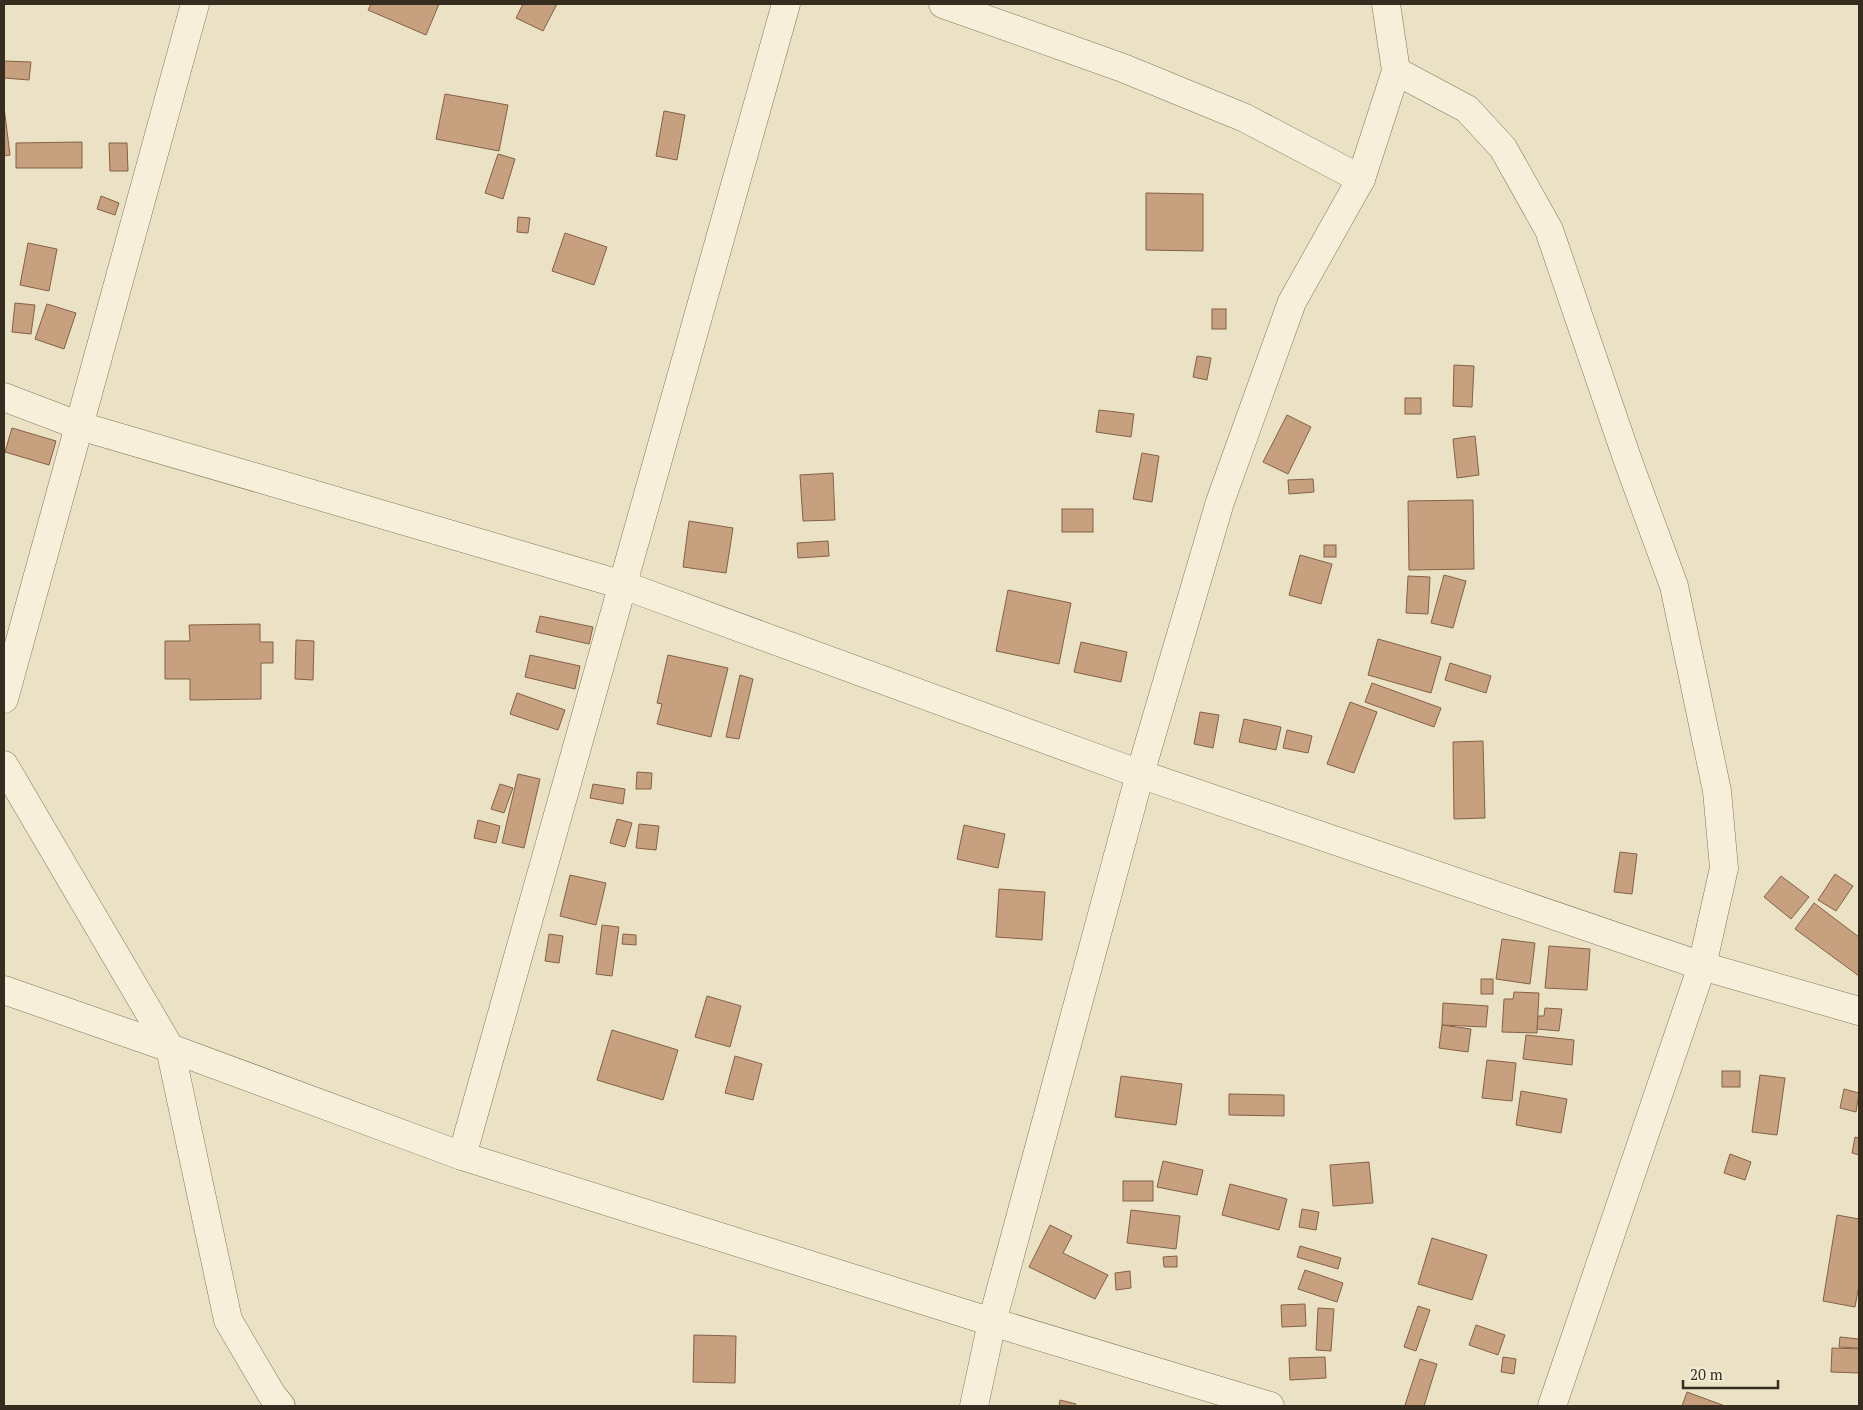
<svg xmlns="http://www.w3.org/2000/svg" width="1863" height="1410" font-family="'PT Serif',serif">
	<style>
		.building { fill: #c7a07f; stroke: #836145 }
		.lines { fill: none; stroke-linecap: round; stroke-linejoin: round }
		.minor-casing { stroke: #85755d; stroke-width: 29 }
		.minor { stroke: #f7efd9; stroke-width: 28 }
	</style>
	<rect width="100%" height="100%" fill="#ebe2c6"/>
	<!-- building -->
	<g class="building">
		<polygon points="371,4 439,4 426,35 368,10"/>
		<polygon points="523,4 557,4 543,31 516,18"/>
		<polygon points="4,61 31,62 29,80 4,78"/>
		<polygon points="445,94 508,105 499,151 436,139"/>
		<polygon points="4,107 10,155 4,156"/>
		<polygon points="664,111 685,115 677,160 656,156"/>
		<polygon points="82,142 82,168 16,168 16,143"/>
		<polygon points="109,143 127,143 128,171 110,171"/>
		<polygon points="498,154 515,159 503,199 485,193"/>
		<polygon points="1146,193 1203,194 1203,251 1146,250"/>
		<polygon points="101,196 119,203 115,215 97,209"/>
		<polygon points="518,217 530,218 528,233 517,232"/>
		<polygon points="565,233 607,247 594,285 552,271"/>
		<polygon points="28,243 57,249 49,291 20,285"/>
		<polygon points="15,303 35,305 31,334 12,332"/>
		<polygon points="47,304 76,313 64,349 35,339"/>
		<rect x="1212" y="309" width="14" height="20"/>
		<polygon points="1197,356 1211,358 1207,380 1193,377"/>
		<polygon points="1454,365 1474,366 1472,407 1453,406"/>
		<rect x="1405" y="398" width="16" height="16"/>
		<polygon points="1099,410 1134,414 1131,437 1096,432"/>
		<polygon points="1287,415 1311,427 1288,474 1263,462"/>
		<polygon points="12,428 56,441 49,465 5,452"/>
		<polygon points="1475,436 1479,475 1457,478 1453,439"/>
		<polygon points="1142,453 1159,456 1152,502 1133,499"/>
		<polygon points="833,473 835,520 803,521 800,475"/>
		<polygon points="1313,479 1314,492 1289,494 1288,480"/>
		<polygon points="1473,500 1474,569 1409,570 1408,501"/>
		<rect x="1062" y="509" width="31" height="23"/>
		<polygon points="689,521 733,528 726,573 683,567"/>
		<polygon points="828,541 829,556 798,558 797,543"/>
		<rect x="1324" y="545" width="12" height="12"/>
		<polygon points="1300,555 1332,564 1321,604 1289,595"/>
		<polygon points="1444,575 1466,581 1453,628 1431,623"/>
		<polygon points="1408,576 1430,577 1428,614 1406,613"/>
		<polygon points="1008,590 1071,603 1059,664 996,651"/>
		<polygon points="540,616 593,627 589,644 536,632"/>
		<polygon points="260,624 260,642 273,642 273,663 261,663 261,699 190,700 190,679 165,679 165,641 190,641 189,625"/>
		<polygon points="1378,639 1441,657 1431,693 1368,675"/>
		<polygon points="296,640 314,641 313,680 295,679"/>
		<polygon points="1081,642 1127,652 1121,682 1074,672"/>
		<polygon points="530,655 580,666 575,689 525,677"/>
		<polygon points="668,655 728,668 711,737 657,724 662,704 657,703"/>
		<polygon points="1450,663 1491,676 1486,693 1445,680"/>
		<polygon points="740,675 753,679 739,739 726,737"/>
		<polygon points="1372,683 1441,708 1434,727 1365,702"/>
		<polygon points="517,693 565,710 558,730 510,714"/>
		<polygon points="1350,702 1377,712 1354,773 1327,764"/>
		<polygon points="1200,712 1219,715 1213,748 1194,744"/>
		<polygon points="1244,719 1281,727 1276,750 1239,742"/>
		<polygon points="1287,730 1312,736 1308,753 1283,748"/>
		<polygon points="1483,741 1485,818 1454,819 1453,742"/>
		<polygon points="637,772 652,773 651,789 636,789"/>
		<polygon points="518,774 540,779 524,848 502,843"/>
		<polygon points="500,784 513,788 504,813 491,809"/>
		<polygon points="593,784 625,789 623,804 590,798"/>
		<polygon points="617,819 632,823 625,847 610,843"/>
		<polygon points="478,820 500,826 496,843 474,838"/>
		<polygon points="639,824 659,826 656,850 636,848"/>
		<polygon points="964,825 1005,834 998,868 957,859"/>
		<polygon points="1620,852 1637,854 1632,894 1614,892"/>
		<polygon points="1835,874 1853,886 1836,911 1818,900"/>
		<polygon points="570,875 606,883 596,925 560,916"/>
		<polygon points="1781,876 1809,897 1791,919 1764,897"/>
		<polygon points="999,889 1045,892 1042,940 996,937"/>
		<polygon points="1814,903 1859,937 1859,976 1795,929"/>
		<polygon points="602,925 619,927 612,976 596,974"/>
		<polygon points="549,934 563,936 559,963 545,961"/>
		<polygon points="623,934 636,935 636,945 622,944"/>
		<polygon points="1502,939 1535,943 1530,984 1496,979"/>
		<polygon points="1549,946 1590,949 1587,990 1545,988"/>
		<rect x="1481" y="979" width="12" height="15"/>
		<polygon points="1514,992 1539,993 1537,1033 1502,1032 1504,999 1513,999"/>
		<polygon points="707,996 741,1006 730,1047 695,1037"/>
		<polygon points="1443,1003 1488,1006 1486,1027 1442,1025"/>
		<polygon points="1545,1008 1562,1009 1559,1031 1537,1029 1538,1016 1544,1016"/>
		<polygon points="1442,1025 1471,1029 1468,1052 1439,1048"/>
		<polygon points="612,1030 678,1050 663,1100 597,1080"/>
		<polygon points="1526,1035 1574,1040 1572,1065 1523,1059"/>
		<polygon points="735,1056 762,1064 753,1100 725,1093"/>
		<polygon points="1487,1060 1516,1063 1512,1101 1482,1098"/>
		<rect x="1722" y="1071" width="18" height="16"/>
		<polygon points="1760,1075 1785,1078 1777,1135 1752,1132"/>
		<polygon points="1121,1076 1182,1084 1176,1125 1115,1117"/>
		<polygon points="1844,1089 1859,1093 1856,1112 1840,1108"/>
		<polygon points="1521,1091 1567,1099 1561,1133 1516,1125"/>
		<polygon points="1229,1094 1284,1095 1284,1116 1229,1115"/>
		<polygon points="1855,1137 1859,1138 1859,1155 1852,1153"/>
		<polygon points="1730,1154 1751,1162 1745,1180 1724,1173"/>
		<polygon points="1163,1161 1203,1170 1197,1195 1157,1187"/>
		<polygon points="1369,1162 1373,1203 1333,1206 1330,1165"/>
		<rect x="1123" y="1181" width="30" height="20"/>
		<polygon points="1230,1184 1287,1199 1279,1230 1222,1215"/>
		<polygon points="1302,1209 1319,1212 1316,1230 1299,1227"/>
		<polygon points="1131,1210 1180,1216 1176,1249 1127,1243"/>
		<polygon points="1837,1215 1859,1219 1859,1285 1855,1307 1823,1301"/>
		<polygon points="1050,1225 1072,1236 1063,1253 1108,1275 1095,1299 1029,1267"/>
		<polygon points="1432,1238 1487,1255 1472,1300 1418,1284"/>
		<polygon points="1300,1246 1341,1258 1338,1269 1297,1257"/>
		<polygon points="1177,1256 1177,1267 1164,1267 1163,1257"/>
		<polygon points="1305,1270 1343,1283 1337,1302 1298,1289"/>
		<polygon points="1130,1271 1131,1288 1116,1290 1115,1273"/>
		<polygon points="1305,1304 1306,1326 1282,1327 1281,1305"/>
		<polygon points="1418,1306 1430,1310 1416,1351 1404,1347"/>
		<polygon points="1318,1308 1334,1309 1331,1351 1316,1350"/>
		<polygon points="1476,1325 1505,1335 1498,1355 1469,1345"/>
		<polygon points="694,1335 736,1336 735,1383 693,1382"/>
		<polygon points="1840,1337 1859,1339 1859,1348 1839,1347"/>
		<polygon points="1832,1348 1859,1349 1859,1373 1831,1372"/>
		<polygon points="1325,1357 1326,1378 1290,1380 1289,1358"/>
		<polygon points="1503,1357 1516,1359 1514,1374 1501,1372"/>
		<polygon points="1420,1359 1437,1364 1424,1406 1408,1406 1405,1405"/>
		<polygon points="1687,1392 1725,1406 1682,1406"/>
		<polygon points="1060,1400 1076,1404 1075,1406 1059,1406"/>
	</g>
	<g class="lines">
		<defs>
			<g id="minor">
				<polyline points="943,4 1123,68 1245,118 1361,179"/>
				<polyline points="1396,71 1467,109 1503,148 1549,230 1628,461 1674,586 1717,791 1724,868 1702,966 1552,1406"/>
				<polyline points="4,397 80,426 623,585 1140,774 1702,966 1859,1011"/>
				<polyline points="4,699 195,4"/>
				<polyline points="4,765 170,1048 228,1320 272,1395 281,1406"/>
				<polyline points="4,990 170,1048 462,1156 992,1322 1270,1406"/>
				<polyline points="462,1156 786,4"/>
				<polyline points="974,1406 992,1322 1140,774 1220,502 1292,302 1361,179 1396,71 1386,4"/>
			</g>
		</defs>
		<!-- minor casing -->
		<use href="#minor" class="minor-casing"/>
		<!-- minor -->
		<use href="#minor" class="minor"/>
	</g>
	<!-- border -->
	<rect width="1863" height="1410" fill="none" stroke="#372c20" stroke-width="10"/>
	<!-- scale -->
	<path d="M1683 1380v8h95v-8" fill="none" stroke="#372c20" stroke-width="2.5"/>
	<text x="1690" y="1380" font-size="15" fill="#372c20" stroke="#f3ecd5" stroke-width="4" paint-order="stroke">20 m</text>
</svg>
